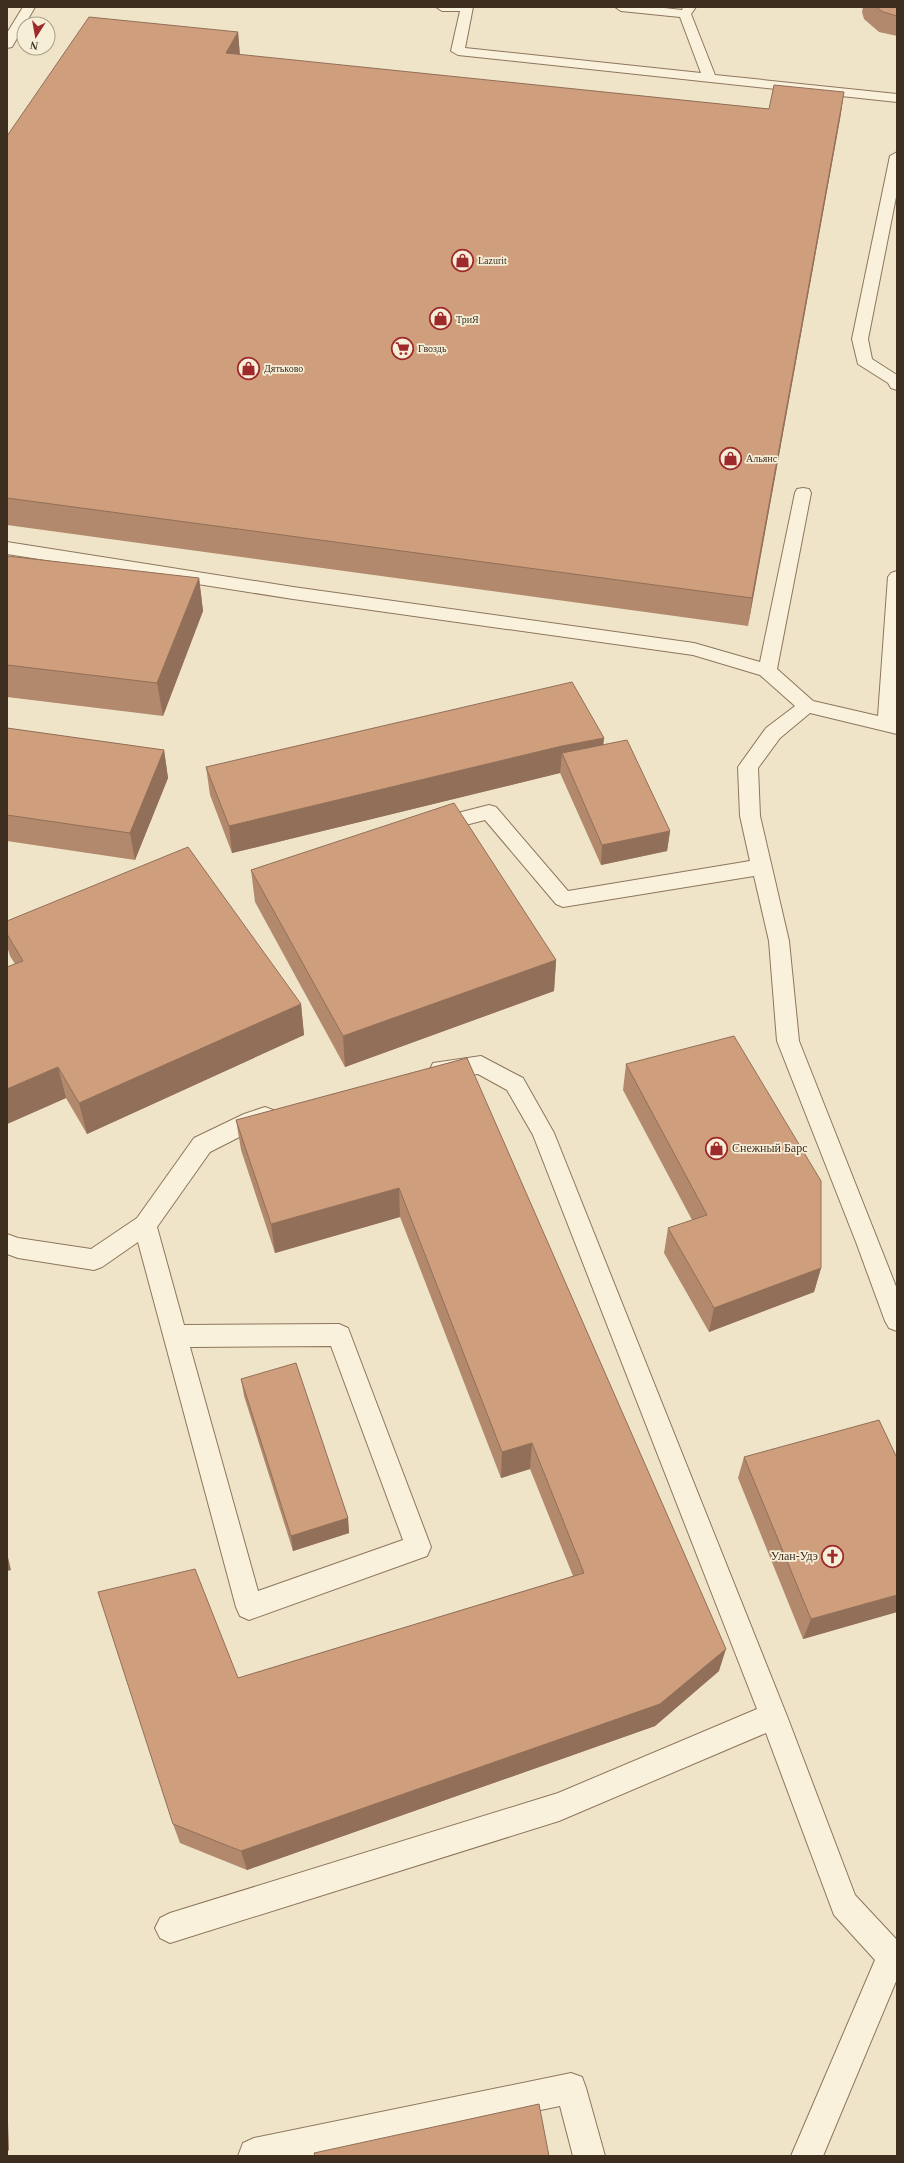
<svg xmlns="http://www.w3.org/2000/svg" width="904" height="2163" font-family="'Times New Roman',serif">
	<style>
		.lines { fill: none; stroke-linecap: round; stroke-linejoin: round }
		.lane-casing { stroke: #8d765c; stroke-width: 2 }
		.lane { fill: #faf1dc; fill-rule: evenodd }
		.wall { fill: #b2896c }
		.shaded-wall { fill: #916f58 }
		.building { fill: #cf9f7d; stroke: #916f58 }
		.labels { text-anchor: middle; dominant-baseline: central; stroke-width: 3.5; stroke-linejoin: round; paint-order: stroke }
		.far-poi-label { font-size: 10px; fill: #3d2e20; stroke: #f7eed8; text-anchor: start }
		.poi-label { font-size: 12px; fill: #3d2e20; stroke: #f7eed8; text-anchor: start }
	</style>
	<rect width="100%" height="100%" fill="#f0e4c8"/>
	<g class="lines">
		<defs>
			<g id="lane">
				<polygon points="23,7 35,7 12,47 7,48 7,33"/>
				<polygon points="436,7 473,7 465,48 701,73 680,17 621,11 615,7 656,7 682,10 683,7 696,7 691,14 715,75 897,94 897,102 458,55 451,51 460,11 442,11"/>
				<polygon points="897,152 897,192 868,339 872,359 897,375 897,390 891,388 888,383 858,364 852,339 890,156"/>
				<polygon points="803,488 809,489 811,493 777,669 813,701 878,716 888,577 891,573 897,571 897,734 810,713 780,738 758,768 760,816 789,941 799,1041 897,1289 897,1331 889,1328 885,1321 856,1242 777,1041 769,941 754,876 563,907 556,904 485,820 434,833 427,831 424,826 427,821 434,819 489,805 496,807 568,891 750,861 740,816 738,767 766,728 795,706 760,675 693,655 293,599 7,554 7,542 293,587 694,643 760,662 795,493 797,489"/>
				<polygon points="481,1056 523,1078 554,1133 787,1716 855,1895 897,1940 897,1979 823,2156 791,2156 875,1960 834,1915 766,1733 559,1821 170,1943 160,1938 155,1928 160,1918 170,1913 558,1793 757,1709 533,1135 507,1090 478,1074 441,1078 433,1075 430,1069 433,1063"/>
				<path d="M265,1107L273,1110L276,1116L273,1122L259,1127L210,1152L157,1227L184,1325L339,1324L348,1328L431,1547L427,1556L249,1620L240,1616L236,1607L138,1242L102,1267L94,1270L18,1258L7,1254V1234L18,1238L91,1249L137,1218L194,1138L244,1114ZM331,1346L403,1540L258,1591L190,1347Z"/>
				<polygon points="571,2073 582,2077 586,2088 605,2156 573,2156 560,2106 319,2156 238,2156 243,2143 254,2138"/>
			</g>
		</defs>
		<!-- lane casing -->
		<use href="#lane" class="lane-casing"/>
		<!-- lane -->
		<use href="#lane" class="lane"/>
	</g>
	<!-- wall -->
	<g class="wall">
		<polygon points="863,7 897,7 897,36 879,32 864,19 862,12"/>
		<polygon points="238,32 240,55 769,109 844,92 840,119 748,626 7,525 7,136"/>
		<polygon points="7,556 199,578 203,611 163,716 7,697"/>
		<polygon points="7,728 164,750 168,778 135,860 7,841"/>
		<polygon points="604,738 603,745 670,831 667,851 601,865 560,773 232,853 210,795 206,767"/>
		<polygon points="251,870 556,960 554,991 345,1067 255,902"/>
		<polygon points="7,921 301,1004 304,1035 87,1134 66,1098 7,1124 7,967 15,964 10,956 7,946"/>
		<polygon points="467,1058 719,1671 655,1726 247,1870 180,1843 173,1824 238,1678 573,1576 530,1469 501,1478 400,1217 275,1253 241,1150 236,1120"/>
		<polygon points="626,1064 821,1268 814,1292 709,1332 664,1253 668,1228 692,1220 623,1090"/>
		<polygon points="241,1379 348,1518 349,1533 293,1551 244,1396"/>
		<polygon points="744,1457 897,1458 897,1612 803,1639 738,1478"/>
	</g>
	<!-- shaded-wall -->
	<g class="shaded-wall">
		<polygon points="238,32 240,58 226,53"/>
		<polygon points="844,92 840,119 748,626 752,598"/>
		<polygon points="199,578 203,611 163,716 157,683"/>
		<polygon points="604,738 601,765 562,753 560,773 232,853 229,826 562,746"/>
		<polygon points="164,750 168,778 135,860 130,833"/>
		<polygon points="670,831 667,851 601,865 602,845"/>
		<polygon points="556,960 554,991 345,1067 343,1036"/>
		<polygon points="301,1004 304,1035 87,1134 79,1103"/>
		<polygon points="58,1067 66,1098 7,1124 7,1089"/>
		<polygon points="399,1188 400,1217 275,1253 271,1224"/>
		<polygon points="821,1268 814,1292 709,1332 714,1308"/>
		<polygon points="532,1443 530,1469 501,1478 502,1452"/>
		<polygon points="348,1518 349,1533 293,1551 291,1536"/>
		<polygon points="7,1553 11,1570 7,1571"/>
		<polygon points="897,1595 897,1612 803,1639 811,1619"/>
		<polygon points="726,1649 719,1671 655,1726 247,1870 241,1851"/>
		<polygon points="7,2094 9,2151 7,2149"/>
	</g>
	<!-- building -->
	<g class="building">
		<polygon points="876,7 897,7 897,16 883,12"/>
		<polygon points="89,17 238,32 226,53 769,109 774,85 844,92 752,598 7,498 7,136"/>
		<polygon points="7,556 199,578 157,683 7,665"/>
		<polygon points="572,682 604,738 562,746 229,826 206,767"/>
		<polygon points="7,728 164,750 130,833 7,815"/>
		<polygon points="627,740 670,831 602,845 562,753"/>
		<polygon points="454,803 556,960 343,1036 251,870"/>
		<polygon points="188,847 301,1004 79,1103 58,1067 7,1089 7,967 23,961 7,934 7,921"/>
		<polygon points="734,1036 821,1181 821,1268 714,1308 668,1228 707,1215 626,1064"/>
		<polygon points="467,1058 726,1649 660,1704 241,1851 173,1824 98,1592 195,1569 238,1678 584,1573 532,1443 502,1452 399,1188 271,1224 236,1120"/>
		<polygon points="296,1363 348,1518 291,1536 241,1379"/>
		<polygon points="879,1420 897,1458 897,1595 811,1619 744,1457"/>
		<polygon points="539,2104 549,2156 315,2156 314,2153"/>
	</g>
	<!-- icons -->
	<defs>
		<symbol id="shop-ring" viewBox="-11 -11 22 22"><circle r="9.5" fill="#f7eed8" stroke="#9e2a2b" stroke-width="1.5"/><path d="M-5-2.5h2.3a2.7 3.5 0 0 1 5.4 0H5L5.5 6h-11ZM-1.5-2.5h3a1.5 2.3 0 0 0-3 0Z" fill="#9e2a2b"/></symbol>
		<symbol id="supermarket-ring" viewBox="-11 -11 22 22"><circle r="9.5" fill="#f7eed8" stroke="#9e2a2b" stroke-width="1.5"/><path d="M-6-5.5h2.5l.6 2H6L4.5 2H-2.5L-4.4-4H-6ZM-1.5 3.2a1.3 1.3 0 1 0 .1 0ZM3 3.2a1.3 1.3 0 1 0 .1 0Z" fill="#9e2a2b"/></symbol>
		<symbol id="church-ring" viewBox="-11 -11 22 22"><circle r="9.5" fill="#f7eed8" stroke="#9e2a2b" stroke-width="1.5"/><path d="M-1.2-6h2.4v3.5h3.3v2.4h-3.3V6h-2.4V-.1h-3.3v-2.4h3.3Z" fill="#9e2a2b"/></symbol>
	</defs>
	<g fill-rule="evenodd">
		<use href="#shop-ring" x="450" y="248" width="25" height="25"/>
		<use href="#shop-ring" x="428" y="306" width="25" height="25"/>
		<use href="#supermarket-ring" x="390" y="336" width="25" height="25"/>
		<use href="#shop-ring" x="236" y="356" width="25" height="25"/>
		<use href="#shop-ring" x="718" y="446" width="25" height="25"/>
		<use href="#shop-ring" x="704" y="1136" width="25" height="25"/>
		<use href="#church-ring" x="820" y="1544" width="25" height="25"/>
	</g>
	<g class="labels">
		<!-- far-poi labels -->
		<g class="far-poi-label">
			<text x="478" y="260">Lazurit</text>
			<text x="456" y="319">ТриЯ</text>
			<text x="418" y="348">Гвоздь</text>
			<text x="264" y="368">Дятьково</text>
			<text x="746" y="458">Альянс</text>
		</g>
		<!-- poi labels -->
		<g class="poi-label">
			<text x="732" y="1148">Снежный Барс</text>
			<text x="818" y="1556" text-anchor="end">Улан-Удэ</text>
		</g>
	</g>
	<!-- border -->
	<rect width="904" height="2163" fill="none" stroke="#3d2e20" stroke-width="16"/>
	<!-- north arrow -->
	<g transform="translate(36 36) rotate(191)"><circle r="19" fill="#f7eed8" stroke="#ada18e"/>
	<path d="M0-3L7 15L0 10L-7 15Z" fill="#9e2a2b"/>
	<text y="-6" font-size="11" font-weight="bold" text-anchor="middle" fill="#3d2e20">N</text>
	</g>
</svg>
